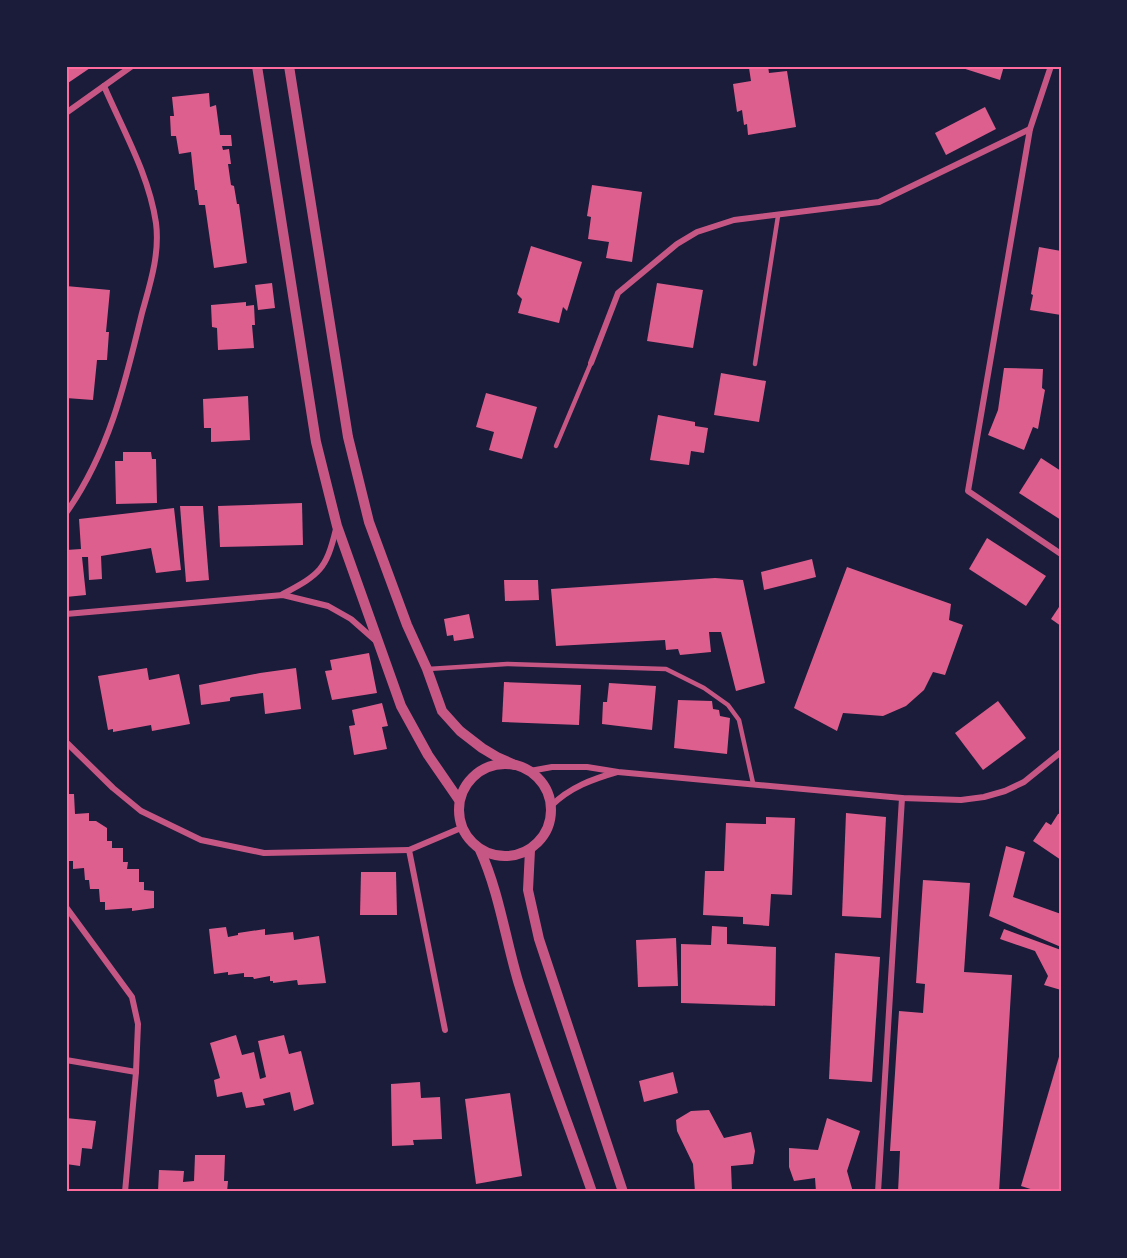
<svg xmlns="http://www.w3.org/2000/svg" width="1127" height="1258" font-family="'Work Sans',sans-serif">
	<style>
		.building { fill: #dd5f8e }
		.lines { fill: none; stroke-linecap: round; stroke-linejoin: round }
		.service { stroke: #c65784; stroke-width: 4.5 }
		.minor { stroke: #c65784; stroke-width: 6 }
		.tertiary { stroke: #c65784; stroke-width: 10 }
		.neatline { fill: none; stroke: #ff6b9d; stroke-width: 2 }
	</style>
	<rect width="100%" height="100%" fill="#1b1b3a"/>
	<!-- building -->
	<g class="building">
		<polygon points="66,66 93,66 68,83 66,80"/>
		<polygon points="768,66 769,73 787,71 796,127 748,135 747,124 744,125 742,110 737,112 733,84 751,81 749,68"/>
		<polygon points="956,66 1004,66 1000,80"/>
		<polygon points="209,93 210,107 216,105 220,135 231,135 232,146 222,146 223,150 229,149 231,164 228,164 231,185 234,186 237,204 239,204 247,263 214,268 205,205 199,205 197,190 195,190 191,152 179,154 176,136 171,136 170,116 174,116 172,97"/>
		<polygon points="985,107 996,129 946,155 935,133"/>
		<polygon points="592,185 642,192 632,262 606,258 609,242 588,239 591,217 587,216"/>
		<polygon points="531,246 582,262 567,311 563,307 559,323 518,313 522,299 517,294"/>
		<polygon points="1039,247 1061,251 1061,315 1030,310 1033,295 1031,294"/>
		<polygon points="272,283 275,308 258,310 255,285"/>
		<polygon points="657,283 703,290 693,348 647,341"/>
		<polygon points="66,286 110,290 106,332 109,332 107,360 97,360 93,400 66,398"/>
		<polygon points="246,302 246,306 254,305 255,325 252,325 254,348 218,350 217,328 212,327 211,305"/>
		<polygon points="1004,368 1043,369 1042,388 1045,390 1038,429 1033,427 1024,450 988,435 998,410"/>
		<polygon points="721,373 766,381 759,422 714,415"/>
		<polygon points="486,393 537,407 522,459 489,450 494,432 476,427"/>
		<polygon points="248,396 250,440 211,442 211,428 204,428 203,399"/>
		<polygon points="658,415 695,422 695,426 708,428 704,453 691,451 689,465 650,460"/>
		<polygon points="123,452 151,452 152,459 156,459 157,503 116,504 115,461 123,461"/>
		<polygon points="1041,458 1061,471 1061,520 1019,493"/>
		<polygon points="302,503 303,545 220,547 218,506"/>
		<polygon points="180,506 203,506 209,580 186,582"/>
		<polygon points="174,508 181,570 156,573 151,548 101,556 102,579 89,580 88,557 82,557 86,595 66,597 66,550 81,549 79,519"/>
		<polygon points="987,538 1046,576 1026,606 969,569"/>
		<polygon points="812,559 816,577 764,590 761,572"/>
		<polygon points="847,567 951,604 949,620 963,625 945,675 933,672 924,690 906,706 883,716 843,713 837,731 794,708"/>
		<polygon points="715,578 743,580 765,683 736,691 721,632 709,632 711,652 680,655 678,649 666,650 665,640 556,646 551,589"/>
		<polygon points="504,580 538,580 539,600 505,601"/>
		<polygon points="1061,604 1061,626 1051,619"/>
		<polygon points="469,614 474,638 454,641 453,635 447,636 444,619"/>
		<polygon points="369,653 377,693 332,700 325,671 332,670 330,660"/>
		<polygon points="147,668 149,680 179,674 190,724 152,731 151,725 113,732 113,729 108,730 98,676"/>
		<polygon points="296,668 301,709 265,714 263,693 232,697 230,698 230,701 201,705 199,685 260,673"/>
		<polygon points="504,682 581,685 579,725 502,722"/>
		<polygon points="609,683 656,686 652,730 602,724 603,702 607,702"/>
		<polygon points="678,700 712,701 713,709 719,710 720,716 730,718 727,754 674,748"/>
		<polygon points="998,701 1026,738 983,770 955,733"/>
		<polygon points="382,703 388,726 382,727 387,749 354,755 349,726 355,725 352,710"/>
		<polygon points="66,794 74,794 75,814 89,813 89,821 96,821 107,828 107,841 112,841 112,848 123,848 123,862 128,862 127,869 139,869 139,882 144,882 144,890 154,891 154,908 132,911 132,908 105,910 105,902 100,902 99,889 90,889 89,880 85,880 84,868 73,869 73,861 69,861 69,848 66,848"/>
		<polygon points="846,813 886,817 881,918 842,916"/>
		<polygon points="1061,813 1061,860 1033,841 1046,822 1051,825 1058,814"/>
		<polygon points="766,817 795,818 792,895 771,894 769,926 743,924 743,917 703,915 705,871 724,871 726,823 766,824"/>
		<polygon points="1006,846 1025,852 1013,897 1061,914 1061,947 989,916"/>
		<polygon points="361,872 396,872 397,915 360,915"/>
		<polygon points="923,880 970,883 964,972 1012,975 999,1192 898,1192 900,1151 890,1151 899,1011 923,1013 925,984 916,983"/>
		<polygon points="712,926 727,927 727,944 776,947 775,1006 681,1003 681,944 711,945"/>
		<polygon points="226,927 228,937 238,935 238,933 265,929 265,935 293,932 294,940 319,936 326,983 298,985 297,980 273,983 273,981 270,981 270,976 254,979 253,977 244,977 244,973 228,975 228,972 214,974 209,929"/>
		<polygon points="1004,929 1061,950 1061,990 1044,985 1048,976 1035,951 1000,939"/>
		<polygon points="676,938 678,986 638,987 636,940"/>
		<polygon points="835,953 880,957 872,1082 829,1079"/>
		<polygon points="236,1035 242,1055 254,1052 260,1079 266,1077 258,1041 284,1035 289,1054 301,1051 314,1104 294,1111 290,1092 263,1099 265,1105 246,1108 242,1092 217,1097 214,1080 220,1078 210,1043"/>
		<polygon points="1061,1050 1061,1192 1040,1192 1021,1186"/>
		<polygon points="673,1072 678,1093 644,1102 639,1081"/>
		<polygon points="420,1082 421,1098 440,1097 442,1139 413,1140 414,1145 392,1146 391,1084"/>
		<polygon points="510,1093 522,1176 476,1184 465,1099"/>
		<polygon points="709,1110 724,1138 751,1132 755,1151 753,1164 731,1166 732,1192 695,1192 693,1164 677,1131 676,1120 691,1111"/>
		<polygon points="66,1118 96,1121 92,1149 82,1148 80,1166 66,1164"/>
		<polygon points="827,1118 860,1131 847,1171 853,1192 816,1192 815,1178 794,1181 789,1167 789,1148 818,1150"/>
		<polygon points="195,1155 225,1155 224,1181 228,1181 227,1192 158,1192 159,1170 184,1171 183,1182 194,1181"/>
	</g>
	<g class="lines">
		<!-- service -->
		<g class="service">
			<polyline points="755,364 778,216"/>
			<polyline points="556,446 591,363"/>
			<polyline points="428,669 507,664 666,669 704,688 728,705 739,720 753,783"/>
		</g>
		<!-- minor -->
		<g class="minor">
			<polyline points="1051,66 1030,129 968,491 1061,554"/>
			<polyline points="66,113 132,66"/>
			<polyline points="591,363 618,293 677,244 697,232 734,220 879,202 1030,129"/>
			<path d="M66,513C109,452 125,384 142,313C150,284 160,254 156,223C149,175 123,130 104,86"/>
			<path d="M283,594C320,574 326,570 336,529"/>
			<polyline points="66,614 283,595 328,606 351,619 376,641"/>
			<polyline points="66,742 113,788 141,811 201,840 264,853 409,850"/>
			<polyline points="530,771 552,767 587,767 618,772 715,781 902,798 961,800 984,797 1005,791 1024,782 1061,752"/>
			<path d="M551,806C570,787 593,779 617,772"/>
			<polyline points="66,907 132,997 138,1024 136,1072 125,1192"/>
			<polyline points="445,1030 409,850 461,828"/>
			<polyline points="66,1060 136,1072"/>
			<polyline points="878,1192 902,798"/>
		</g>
		<!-- tertiary -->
		<g class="tertiary">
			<polyline points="257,66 316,442 337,526 401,706 428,755 459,800"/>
			<polyline points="289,66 348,437 369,522 407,625 427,669 442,711 460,731 482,748 497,757 515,765"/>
			<circle cx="505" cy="810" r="46"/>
			<path d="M480,850C499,892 505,937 518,981C540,1052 568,1122 592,1192"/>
			<polyline points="530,850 528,890 539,939 623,1192"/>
		</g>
	</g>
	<!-- border -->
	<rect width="1127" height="1258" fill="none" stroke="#1b1b3a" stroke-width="135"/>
	<rect x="68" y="68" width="992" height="1122" class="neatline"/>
</svg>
